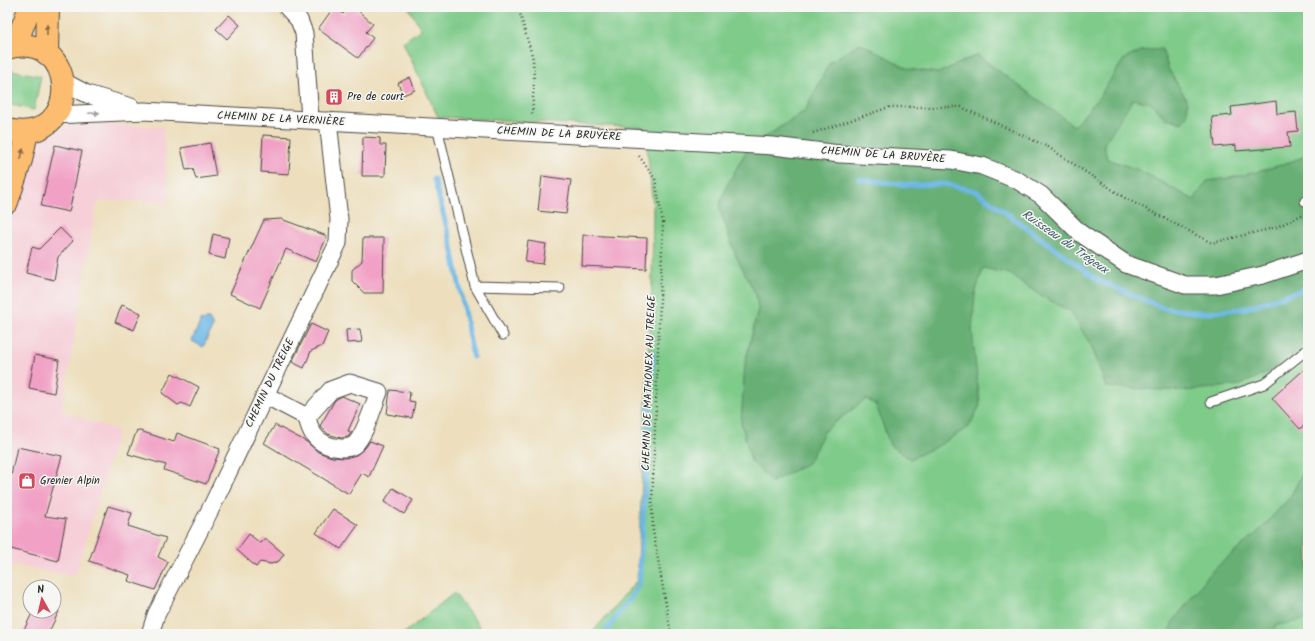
<svg xmlns="http://www.w3.org/2000/svg" width="1315" height="641" font-family="Kalam,sans-serif">
	<style>
		.built { fill: #f6cfd8 }
		.green { fill: #7fcb8a; stroke: #557b5a }
		.forest { fill: #67af76; stroke: #496d50 }
		.water { fill: #6cb7e5; stroke: #4c7188 }
		.lines { fill: none; stroke-linecap: round; stroke-linejoin: round }
		.stream { stroke: #6cb7e5; stroke-width: 5 }
		.building { fill: #f1a1c5 }
		.service-casing { stroke: #484641; stroke-width: 11 }
		.minor-casing { stroke: #484641; stroke-width: 19 }
		.primary-casing { stroke: #484641; stroke-width: 24 }
		.path { stroke: #484641; stroke-width: 2.5; stroke-dasharray: 1 3; stroke-linecap: butt }
		.service { stroke: #fff; stroke-width: 9 }
		.minor { stroke: #fff; stroke-width: 17 }
		.primary { stroke: #fcbd6f; stroke-width: 22 }
		.oneway { fill: #896d4a }
		.oneway2 { fill: #a0a0a0 }
		.labels { text-anchor: middle; dominant-baseline: central; stroke-width: 3; stroke-linejoin: round; paint-order: stroke }
		.poi-label { font-size: 11px; fill: #2b2b2b; stroke: #f6f6f2; text-anchor: start }
		.street-label { font-size: 11px; fill: #2b2b2b; stroke: #f6f6f2 }
		.water-label { font-size: 12px; font-style: italic; fill: #425c6c; stroke: #f6f6f2 }
	</style>
	<rect width="100%" height="100%" fill="#f6f6f2"/>
	<filter id="ink" filterUnits="userSpaceOnUse"><feTurbulence type="fractalNoise" baseFrequency=".025" numOctaves="2"/><feDisplacementMap in="SourceGraphic" scale="8" xChannelSelector="R" yChannelSelector="G"/><feConvolveMatrix kernelMatrix="1 2 1 2 8 2 1 2 1" color-interpolation-filters="sRGB"/></filter>
	<filter id="wash" filterUnits="userSpaceOnUse"><feTurbulence type="fractalNoise" baseFrequency=".012" numOctaves="4" result="noise"/><feDisplacementMap in="SourceGraphic" scale="16" xChannelSelector="R" yChannelSelector="G"/><feGaussianBlur stdDeviation="0.9" result="paint"/><feColorMatrix in="noise" values="0 0 0 0 0 0 0 0 0 0 0 0 0 0 0 0 0 1.4 0 .05"/><feComposite in="paint" operator="in"/></filter>
	<g filter="url(#wash)">
		<rect width="100%" height="100%" fill="#eddfbe"/>
		<!-- built -->
		<polygon class="built" points="90,124 163,127 169,201 99,201 95,213 62,411 118,431 75,577 7,564 7,135 37,142 67,125"/>
		<!-- green -->
		<g class="green">
			<polygon points="408,7 1308,7 1308,634 591,634 637,580 652,283 653,207 645,128 438,117 403,42 421,29"/>
			<polygon points="7,69 41,76 34,110 7,104"/>
			<polygon points="454,593 485,634 403,634"/>
		</g>
		<!-- forest -->
		<g class="forest">
			<path d="M860,43L909,69L938,73L977,55L1074,126L1097,100L1124,59L1141,51L1162,49L1169,70L1188,102L1187,115L1182,123L1165,118L1151,103L1133,99L1104,144L1107,159L1139,170L1194,200L1207,181C1243,177 1275,168 1308,155V344L1301,347L1273,370L1240,385L1183,391L1106,387L1092,347L1070,311L1038,294L1010,274L983,268L975,294L972,331L980,405L969,427L938,446L910,459L890,445L876,405L866,399L825,430L808,463L772,482L751,461L741,422L745,363L758,309L756,295L736,256L719,207L726,187L748,148L805,111L830,62Z"/>
			<polygon points="1308,463 1308,619 1278,625 1267,634 1170,634 1172,623 1211,572 1258,532 1290,497"/>
		</g>
		<!-- water -->
		<polygon class="water" points="206,319 209,319 213,326 203,347 192,341 201,320 204,321"/>
		<g class="lines">
			<!-- stream -->
			<g class="stream">
				<polyline points="434,179 452,247 473,357"/>
				<polyline points="859,179 907,185 945,184 976,191 1098,280 1163,308 1204,313 1246,308 1308,288"/>
				<polyline points="604,634 639,586 653,354"/>
			</g>
		</g>
		<g id="blocks">
			<!-- building -->
			<g class="building">
				<polygon points="334,7 343,14 348,7 354,7 373,24 366,32 373,38 358,58 318,29"/>
				<polygon points="229,15 240,25 227,39 216,29"/>
				<polygon points="410,77 415,90 403,95 398,83"/>
				<polygon points="1276,101 1277,114 1296,112 1298,131 1288,132 1290,147 1236,151 1236,145 1215,147 1212,117 1232,115 1231,107"/>
				<polygon points="263,135 291,137 289,174 261,172"/>
				<polygon points="363,137 380,138 380,145 386,145 385,176 362,176"/>
				<polygon points="210,143 216,176 196,179 193,169 186,170 181,148"/>
				<polygon points="55,145 82,151 69,212 41,206"/>
				<polygon points="542,176 571,180 566,214 538,211"/>
				<polygon points="281,219 327,236 316,262 286,249 260,308 230,294 264,220"/>
				<polygon points="60,228 73,241 58,257 54,280 26,273 32,247 39,249"/>
				<polygon points="213,234 229,238 225,259 209,255"/>
				<polygon points="583,235 647,238 646,269 582,266"/>
				<polygon points="363,238 384,238 383,293 364,293 352,281 352,270 362,261"/>
				<polygon points="528,241 546,244 543,264 525,262"/>
				<polygon points="122,305 141,313 134,330 115,322"/>
				<polygon points="311,324 328,332 322,346 311,351 304,368 292,362"/>
				<polygon points="360,329 362,342 347,343 346,330"/>
				<polygon points="35,355 59,360 54,393 29,388"/>
				<polygon points="1308,366 1308,422 1300,429 1272,398"/>
				<polygon points="172,373 199,387 190,407 182,403 178,405 162,393"/>
				<polygon points="390,390 410,392 409,401 415,402 412,418 387,414"/>
				<polygon points="342,396 360,404 348,431 352,432 348,437 341,438 328,434 320,426 335,400"/>
				<polygon points="275,425 307,442 318,452 332,457 345,458 356,455 365,448 370,441 383,446 369,477 362,473 349,494 264,443"/>
				<polygon points="137,430 174,442 177,433 220,449 206,484 164,470 166,465 128,454"/>
				<polygon points="17,447 62,456 45,516 66,519 58,561 7,548 7,495"/>
				<polygon points="393,488 413,500 404,514 384,502"/>
				<polygon points="108,506 132,513 128,526 166,538 158,557 168,562 155,590 128,581 130,575 89,561"/>
				<polygon points="333,509 358,525 341,549 316,533"/>
				<polygon points="249,534 260,543 265,538 284,554 279,561 271,564 260,562 256,567 237,550"/>
				<polygon points="33,611 59,611 48,634 22,634"/>
			</g>
		</g>
	</g>
	<g filter="url(#ink)">
		<use href="#blocks" fill-opacity="0" stroke="#484641" stroke-width="1"/>
		<g class="lines">
			<defs>
				<g id="service">
					<polyline points="437,127 475,286 560,288"/>
					<polyline points="1305,201 1308,201"/>
					<polyline points="475,286 503,335"/>
					<polyline points="1211,402 1264,384 1308,349"/>
				</g>
				<g id="minor">
					<polyline points="287,7 299,20 304,33 310,119"/>
					<polyline points="64,82 87,94 131,107"/>
					<polyline points="55,115 144,111 773,146 840,154 951,160 982,166 1017,180 1041,195 1080,233 1126,264 1185,285 1216,285 1263,275 1308,260"/>
					<path d="M265,395L307,417C310,431 314,439 327,445C335,448 347,450 354,445C364,438 374,404 379,392L350,383L331,390L307,417"/>
					<polyline points="150,634 156,615 211,508 338,243 339,219 328,121"/>
				</g>
				<g id="primary">
					<polyline points="15,46 30,7"/>
					<path d="M7,48C79,27 85,147 7,130"/>
					<polyline points="47,54 48,7"/>
					<polyline points="7,202 21,160 27,132"/>
				</g>
			</defs>
			<!-- service casing -->
			<use href="#service" class="service-casing"/>
			<!-- minor casing -->
			<use href="#minor" class="minor-casing"/>
			<!-- primary casing -->
			<use href="#primary" class="primary-casing"/>
			<!-- path -->
			<g class="path">
				<polyline points="518,7 533,59 534,79 532,116"/>
				<polyline points="813,133 890,107 961,107 1048,147 1125,198 1212,243 1277,227 1304,214"/>
				<polyline points="639,156 655,179 663,223 652,504 653,531 671,634"/>
			</g>
			<!-- service -->
			<use href="#service" class="service"/>
			<!-- minor -->
			<use href="#minor" class="minor"/>
			<!-- primary -->
			<use href="#primary" class="primary"/>
		</g>
		<!-- one-way arrows -->
		<defs><path id="oneway-solid" d="M-6-.8H1V-3.2L6.5 0L1 3.2V.8H-6Z"/></defs>
		<g class="oneway">
			<use href="#oneway-solid" transform="translate(47 30) rotate(-90)"/>
			<use href="#oneway-solid" transform="translate(22 154) rotate(-78)"/>
		</g>
		<use class="oneway2" href="#oneway-solid" transform="translate(94 113) rotate(-2)"/>
	</g>
	<!-- icons -->
	<defs>
		<symbol id="building-square" viewBox="-11 -11 22 22"><rect x="-9" y="-9" width="18" height="18" rx="4" fill="#d1495b" stroke="#f6f6f2"/><path d="M-4-6H4V6H1V3H-1V6H-4ZM-2.5-4.3h1.7v1.8h-1.7ZM.8-4.3h1.7v1.8H.8ZM-2.5-1h1.7V.8h-1.7ZM.8-1h1.7V.8H.8Z" fill="#fff"/></symbol>
		<symbol id="shop-square" viewBox="-11 -11 22 22"><rect x="-9" y="-9" width="18" height="18" rx="4" fill="#d1495b" stroke="#f6f6f2"/><path d="M-5-2.5h2.3a2.7 3.5 0 0 1 5.4 0H5L5.5 6h-11ZM-1.5-2.5h3a1.5 2.3 0 0 0-3 0Z" fill="#fff"/></symbol>
	</defs>
	<g fill-rule="evenodd">
		<use href="#building-square" x="324" y="87" width="20" height="20"/>
		<use href="#shop-square" x="17" y="471" width="20" height="20"/>
	</g>
	<g class="labels">
		<!-- poi labels -->
		<g class="poi-label">
			<text x="347" y="97">Pre de court</text>
			<text x="40" y="481">Grenier Alpin</text>
		</g>
		<!-- street labels -->
		<g class="street-label">
			<text transform="translate(281 119) rotate(3)">CHEMIN DE LA VERNIÈRE</text>
			<text transform="translate(559 134) rotate(3)">CHEMIN DE LA BRUYÈRE</text>
			<text transform="translate(883 155) rotate(4)">CHEMIN DE LA BRUYÈRE</text>
			<text transform="translate(270 383) rotate(-64)">CHEMIN DU TREIGE</text>
			<text transform="translate(649 383) rotate(-88)">CHEMIN DE MATHONEX AU TREIGE</text>
		</g>
		<!-- water labels -->
		<g class="water-label">
			<text transform="translate(1065 242) rotate(35)">Ruisseau du Trégeux</text>
		</g>
	</g>
	<!-- margin -->
	<rect width="1315" height="641" fill="none" stroke="#f6f6f2" stroke-width="24"/>
	<!-- north arrow -->
	<g transform="translate(42 599) rotate(352)"><circle r="19" fill="#f6f6f2" stroke="#a5a5a2"/>
	<path d="M0-3L7 15L0 10L-7 15Z" fill="#d1495b"/>
	<text y="-6" font-size="11" font-weight="bold" text-anchor="middle" fill="#2b2b2b">N</text>
	</g>
</svg>
